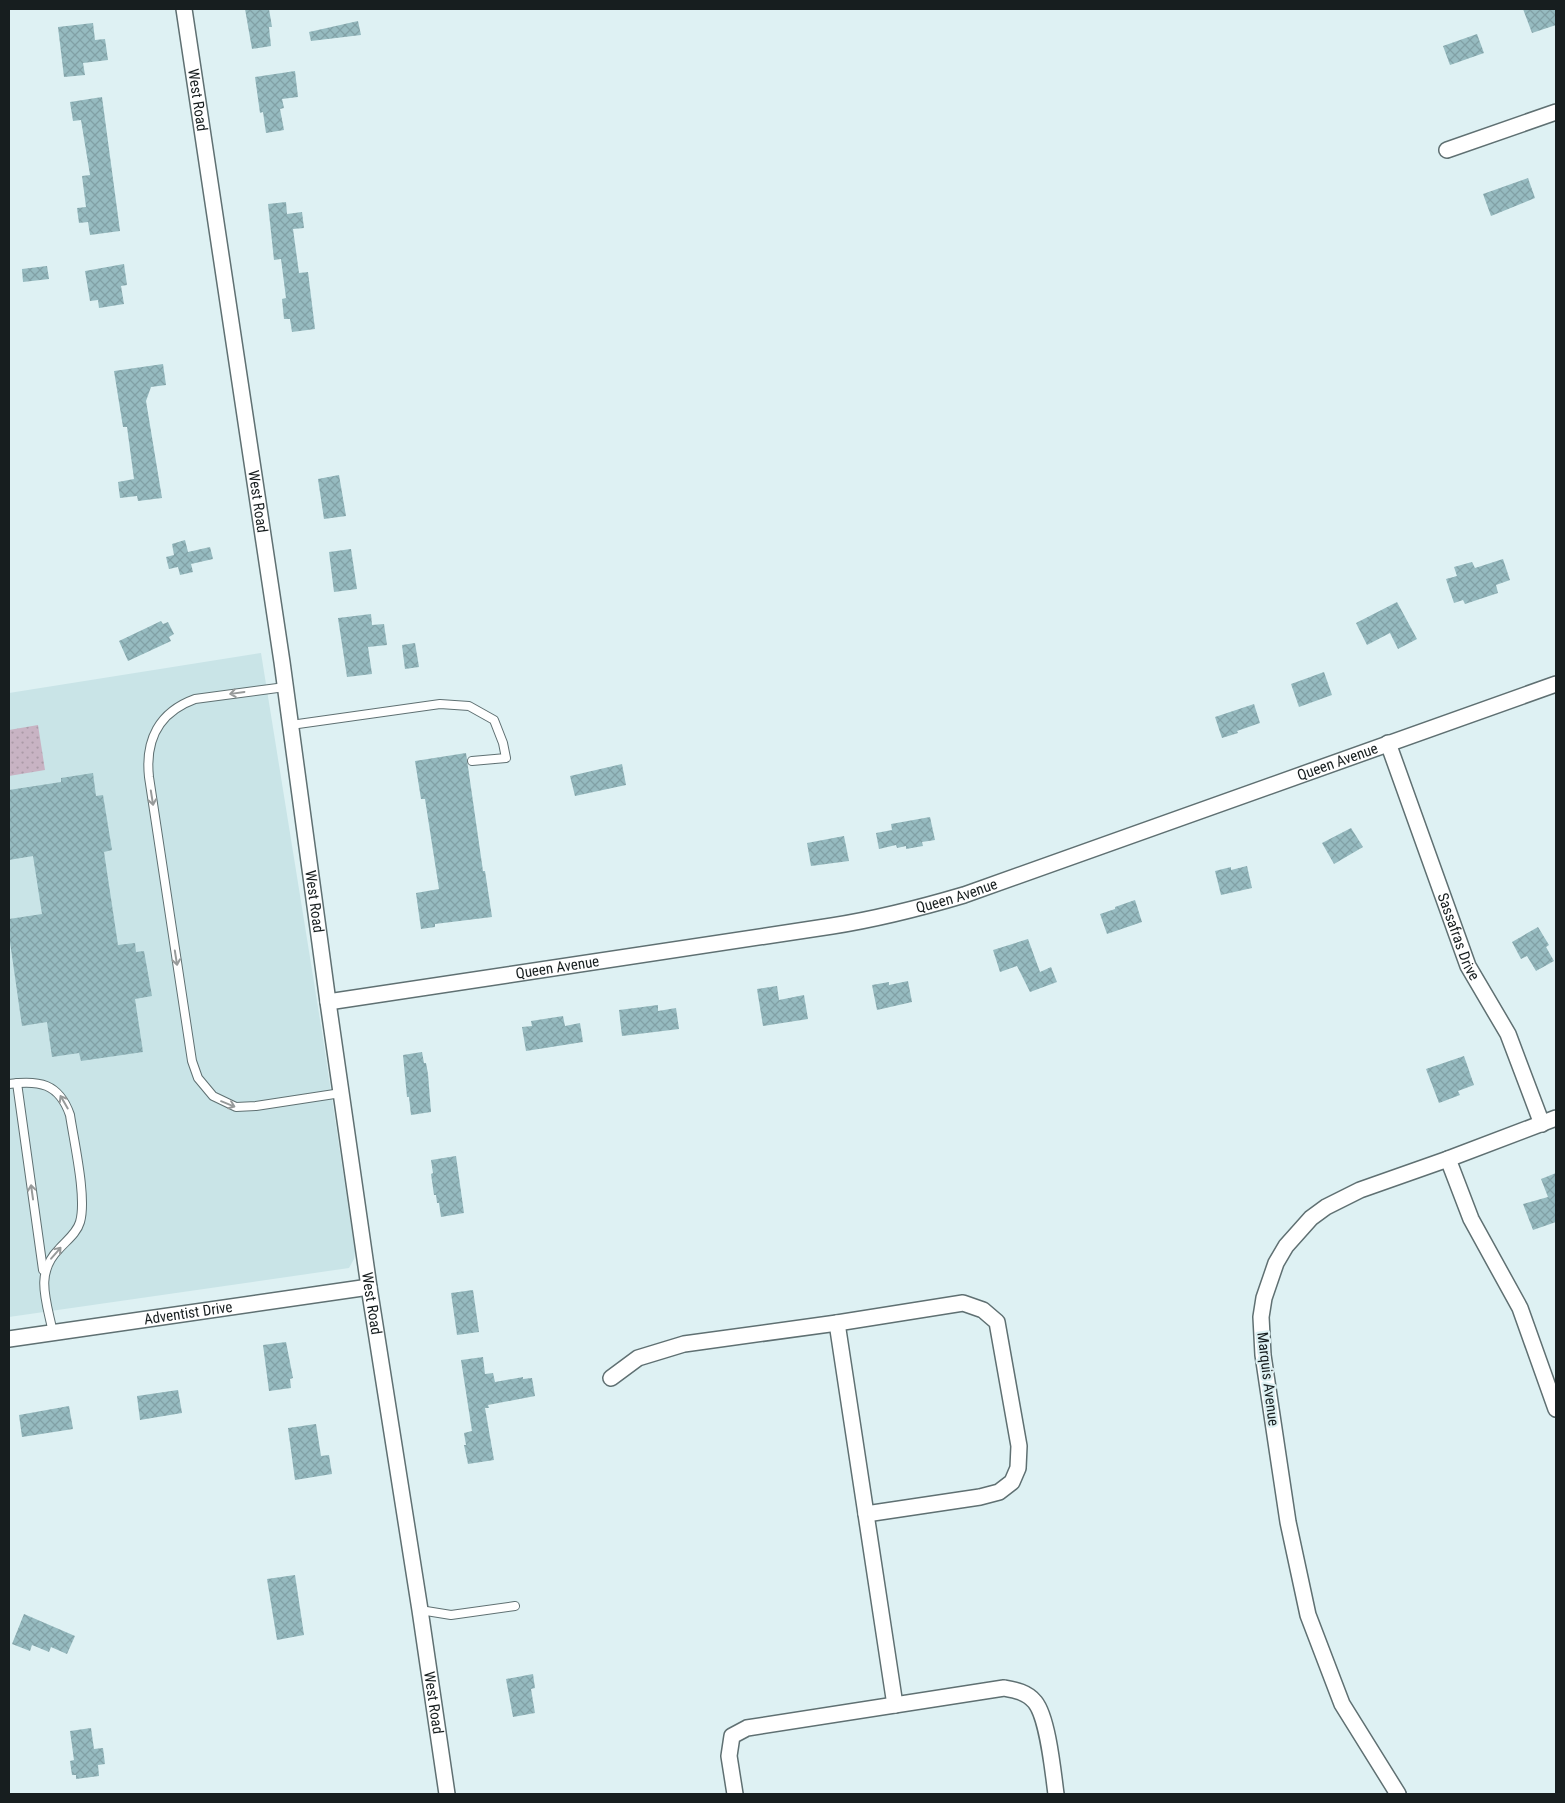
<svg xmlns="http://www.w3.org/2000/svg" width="1565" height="1803" font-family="'Roboto Condensed',sans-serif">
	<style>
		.built { fill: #c9e4e7 }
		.park { fill: url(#park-dots) }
		.building { fill: url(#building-cross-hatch) }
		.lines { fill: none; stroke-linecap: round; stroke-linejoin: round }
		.service-casing { stroke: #5f7072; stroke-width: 10 }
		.minor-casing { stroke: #5f7072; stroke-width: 18 }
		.service { stroke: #fff; stroke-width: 8 }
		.minor { stroke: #fff; stroke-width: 15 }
		.oneway { stroke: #979a9a }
		.labels { text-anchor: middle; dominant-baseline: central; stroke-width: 4.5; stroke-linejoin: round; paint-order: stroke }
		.street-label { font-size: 15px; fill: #171e1f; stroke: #def1f3 }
	</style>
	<defs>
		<pattern id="park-dots" width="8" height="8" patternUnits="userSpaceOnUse" patternTransform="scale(1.25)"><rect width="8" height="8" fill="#c8b3c3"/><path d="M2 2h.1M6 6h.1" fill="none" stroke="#ab9aa7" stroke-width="1.8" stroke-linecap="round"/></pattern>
		<pattern id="building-cross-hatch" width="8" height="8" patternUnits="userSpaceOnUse" patternTransform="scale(1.25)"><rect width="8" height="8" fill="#96bbc0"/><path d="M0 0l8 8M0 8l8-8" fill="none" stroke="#81a0a5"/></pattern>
	</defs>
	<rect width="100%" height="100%" fill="#def1f3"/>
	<!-- built -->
	<polygon class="built" points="261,653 322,1032 355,1252 354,1259 349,1268 9,1317 9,693"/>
	<!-- park -->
	<polygon class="park" points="38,725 45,770 9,776 9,730"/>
	<!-- building -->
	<g class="building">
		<polygon points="245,9 269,9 272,27 269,27 271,46 252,49"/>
		<polygon points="1523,9 1556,9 1556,25 1532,33"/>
		<polygon points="358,21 361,35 311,41 309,32"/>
		<polygon points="93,23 95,40 105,39 108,60 83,63 85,75 64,77 58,27"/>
		<polygon points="1477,34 1484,53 1450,65 1443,46"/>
		<polygon points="295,71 298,97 282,99 284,108 280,109 284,130 266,133 263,112 260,113 255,77"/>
		<polygon points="102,97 120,231 90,235 88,222 79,223 77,208 86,207 82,176 90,175 81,120 73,121 70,102"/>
		<polygon points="1528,178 1535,198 1491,216 1483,194"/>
		<polygon points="286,202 287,214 302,212 304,228 293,229 299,273 308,272 315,329 292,332 290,319 284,319 282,299 286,298 281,259 274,260 268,204"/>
		<polygon points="124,264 127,285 121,286 124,304 99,308 98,300 90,301 85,271"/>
		<polygon points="47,266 49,279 23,282 22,269"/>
		<polygon points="163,364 166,385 151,387 146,401 162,498 138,501 137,496 120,498 118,482 134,479 127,427 123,427 114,371"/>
		<polygon points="339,475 346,516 324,519 318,479"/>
		<polygon points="185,540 188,552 210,547 213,559 191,564 193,572 180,575 178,567 169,569 166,557 174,555 172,544"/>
		<polygon points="351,549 357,589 334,592 329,552"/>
		<polygon points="1503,559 1510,580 1496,585 1498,593 1465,604 1463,600 1454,603 1446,579 1457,576 1454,567 1472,562 1475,568"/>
		<polygon points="1397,602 1417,639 1398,649 1390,633 1367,645 1356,623"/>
		<polygon points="371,614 372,625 384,624 387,645 368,647 372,674 347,677 338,618"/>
		<polygon points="161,621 163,624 168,622 174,634 169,637 171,641 128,661 119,641"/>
		<polygon points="415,643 419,667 405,669 402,645"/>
		<polygon points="1324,672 1332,695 1299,707 1291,684"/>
		<polygon points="1254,704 1260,723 1237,731 1238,733 1222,738 1215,717"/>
		<polygon points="466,753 483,871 485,871 492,917 435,924 435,927 421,929 416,893 439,889 425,799 421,799 415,761"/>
		<polygon points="622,764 626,785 575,796 570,776"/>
		<polygon points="93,773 96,796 103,795 112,850 104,852 118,945 135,943 136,952 144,951 152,996 135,999 143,1052 81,1061 79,1053 52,1057 47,1022 22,1026 9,935 9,919 42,914 33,856 9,860 9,790 61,782 61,778"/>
		<polygon points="930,817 935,840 922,842 923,846 906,849 906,846 897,848 896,845 879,849 876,833 892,830 891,824"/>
		<polygon points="1351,828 1363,847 1334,864 1322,843"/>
		<polygon points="844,836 849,861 811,866 807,843"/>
		<polygon points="1247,866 1252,888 1221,895 1215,871 1231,867 1231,870"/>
		<polygon points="1135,900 1142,922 1107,934 1100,914 1115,909 1115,907"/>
		<polygon points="1538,927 1549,945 1546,947 1554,961 1536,971 1527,956 1521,959 1512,942"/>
		<polygon points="1028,939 1040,972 1051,967 1057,982 1030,992 1017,966 1000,972 993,950"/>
		<polygon points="908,981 912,1002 877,1010 872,985 889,982 889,985"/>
		<polygon points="777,986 779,1000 804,995 808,1019 763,1026 757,989"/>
		<polygon points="658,1005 658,1011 676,1008 679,1029 622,1036 619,1010"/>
		<polygon points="563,1016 565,1026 580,1023 583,1042 526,1051 522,1027 532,1026 531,1021"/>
		<polygon points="422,1052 424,1063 426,1063 428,1074 431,1112 411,1115 409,1097 407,1097 403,1055"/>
		<polygon points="1464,1056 1474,1085 1458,1091 1460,1095 1439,1103 1426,1069"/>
		<polygon points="456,1156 464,1213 441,1217 439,1203 437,1203 436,1195 434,1195 431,1174 433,1173 431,1160"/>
		<polygon points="1556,1173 1556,1222 1533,1230 1523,1204 1548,1197 1541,1179"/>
		<polygon points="473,1290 479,1332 457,1335 451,1293"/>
		<polygon points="286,1342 293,1378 290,1379 291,1388 269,1391 263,1345"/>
		<polygon points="483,1357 485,1374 493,1373 495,1382 523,1377 523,1379 532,1378 535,1396 488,1405 489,1408 485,1408 494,1460 468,1464 464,1445 466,1445 464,1433 472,1431 461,1360"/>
		<polygon points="178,1390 182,1413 140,1420 137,1396"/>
		<polygon points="69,1406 73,1429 22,1437 19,1415"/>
		<polygon points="316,1424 321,1456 329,1455 332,1474 295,1480 288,1428"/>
		<polygon points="295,1575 304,1635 277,1640 267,1579"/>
		<polygon points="24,1614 75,1636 67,1654 51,1647 49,1652 32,1645 30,1651 12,1644"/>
		<polygon points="533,1674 535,1688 531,1689 535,1713 513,1717 506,1679"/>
		<polygon points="91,1728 94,1749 103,1748 105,1764 98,1765 99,1776 76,1779 76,1775 72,1775 70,1761 74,1760 70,1731"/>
	</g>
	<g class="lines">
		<defs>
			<g id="service">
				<path d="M285,687L195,699C159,712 145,740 149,777L192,1061L198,1078L213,1096L236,1107L256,1106L341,1093"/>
				<polyline points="291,725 440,704 469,706 494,720 503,743 506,758 472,761"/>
				<polyline points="17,1083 43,1270"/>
				<path d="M9,1084C39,1080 59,1083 70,1115C74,1142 87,1198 80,1222C77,1233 66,1241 59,1249C34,1274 47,1302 53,1333"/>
				<polyline points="420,1610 451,1615 515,1606"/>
			</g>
			<g id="minor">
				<path id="s1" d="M184,9L282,662L328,1002L369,1287L420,1610L447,1794"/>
				<polyline points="1447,150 1556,112"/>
				<path id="s2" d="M1388,743L1468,966L1508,1034L1542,1124"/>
				<path id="s3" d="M328,1002L832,926C877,919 920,908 964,895L1556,684"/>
				<polyline points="1448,1159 1471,1219 1520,1308 1556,1409"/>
				<polyline points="837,1323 963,1303 983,1310 997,1322 1019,1446 1018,1468 1012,1482 999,1492 980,1497 866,1514"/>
				<path id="s4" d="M9,1339L369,1287"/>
				<polyline points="611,1378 638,1358 684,1344 837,1323 895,1705"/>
				<path d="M735,1794L729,1756L732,1736L747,1728L1004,1688C1015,1690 1027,1692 1035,1702C1048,1718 1053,1772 1056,1794"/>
				<polyline points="1398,1794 1342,1704 1308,1615 1288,1522 1263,1355 1261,1317 1264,1298 1276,1263 1286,1246 1311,1218 1326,1207 1360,1190 1448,1159 1556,1118"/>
			</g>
		</defs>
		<!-- service casing -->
		<use href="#service" class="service-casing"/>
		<!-- minor casing -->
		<use href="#minor" class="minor-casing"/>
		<!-- service -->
		<use href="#service" class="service"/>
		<!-- minor -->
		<use href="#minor" class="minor"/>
	</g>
	<!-- one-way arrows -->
	<defs><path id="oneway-shaft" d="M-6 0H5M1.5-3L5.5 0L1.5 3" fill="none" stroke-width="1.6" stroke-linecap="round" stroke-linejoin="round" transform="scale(1.25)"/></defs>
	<g class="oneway">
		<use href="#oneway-shaft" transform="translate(237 693) rotate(172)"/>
		<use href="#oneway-shaft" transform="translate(152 798) rotate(81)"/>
		<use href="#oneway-shaft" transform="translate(176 958) rotate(81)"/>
		<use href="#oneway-shaft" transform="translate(64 1102) rotate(-120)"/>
		<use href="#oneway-shaft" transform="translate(228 1104) rotate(22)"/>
		<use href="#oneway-shaft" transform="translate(32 1192) rotate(-98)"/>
		<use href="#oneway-shaft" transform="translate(56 1253) rotate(-49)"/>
	</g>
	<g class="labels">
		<!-- street labels -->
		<g class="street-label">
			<text stroke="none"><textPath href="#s1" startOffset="92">West Road</textPath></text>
			<text stroke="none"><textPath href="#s1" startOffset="498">West Road</textPath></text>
			<text stroke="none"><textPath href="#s3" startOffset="1042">Queen Avenue</textPath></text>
			<text stroke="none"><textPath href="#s3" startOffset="638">Queen Avenue</textPath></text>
			<text stroke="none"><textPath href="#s1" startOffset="902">West Road</textPath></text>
			<text stroke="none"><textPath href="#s2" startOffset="206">Sassafras Drive</textPath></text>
			<text stroke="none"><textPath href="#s3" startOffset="232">Queen Avenue</textPath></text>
			<text stroke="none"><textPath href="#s1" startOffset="1308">West Road</textPath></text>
			<text stroke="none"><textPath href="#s4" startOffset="181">Adventist Drive</textPath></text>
			<text transform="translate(1268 1379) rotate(83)">Marquis Avenue</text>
			<text stroke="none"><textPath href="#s1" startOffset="1712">West Road</textPath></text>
		</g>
	</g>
	<!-- border -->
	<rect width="1565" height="1803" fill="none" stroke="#171e1f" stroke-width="20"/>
</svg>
